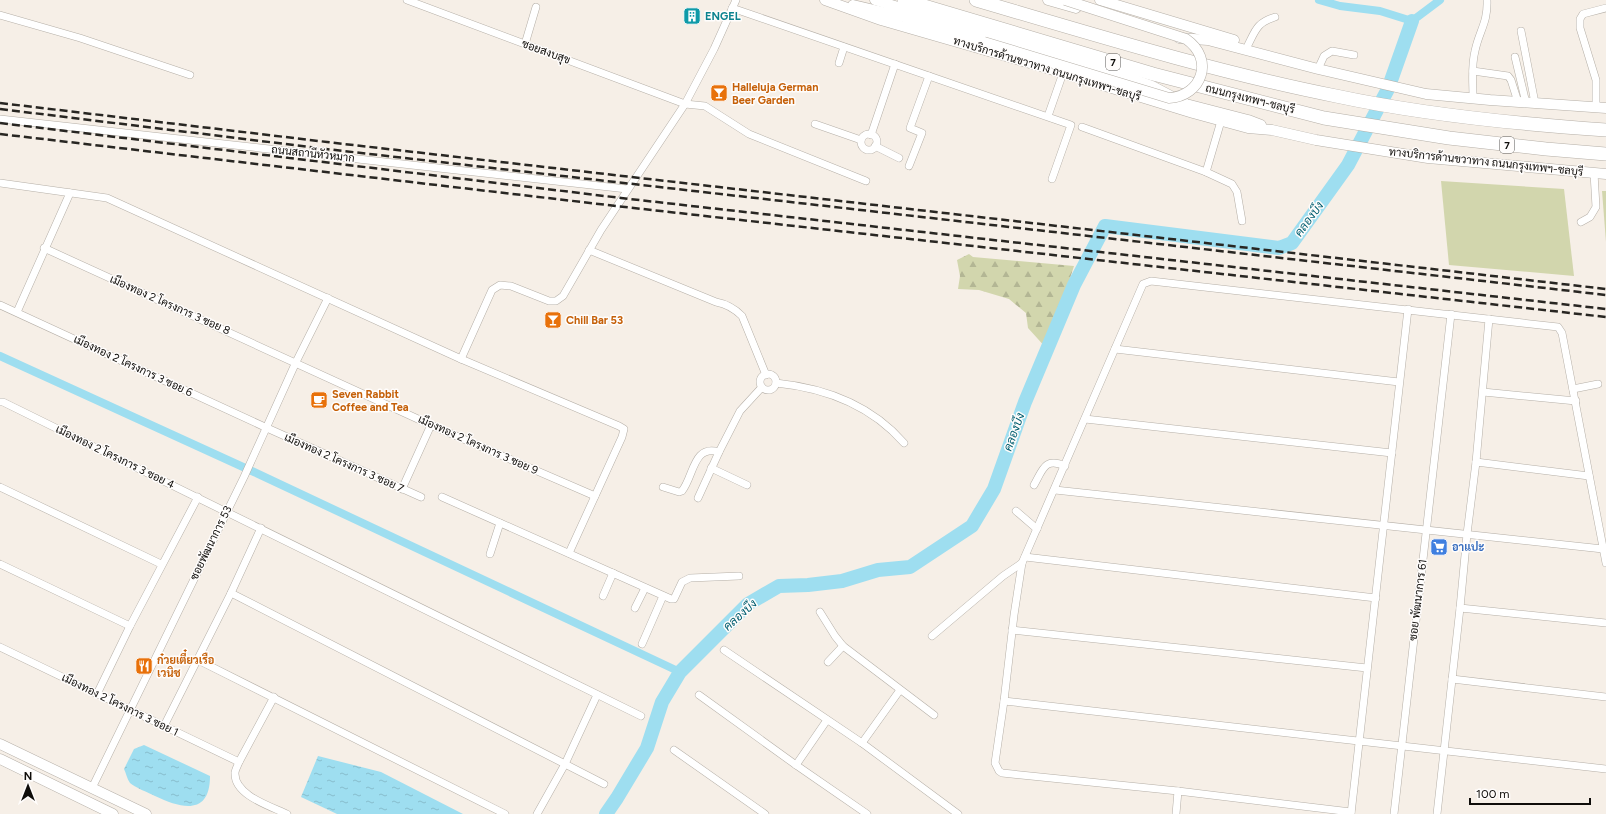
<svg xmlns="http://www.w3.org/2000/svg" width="1606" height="814" font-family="Figtree,Sarabun,sans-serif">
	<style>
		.grass { fill: #d2d6ad }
		.forest { fill: url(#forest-firs) }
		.water { fill: url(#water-ripples) }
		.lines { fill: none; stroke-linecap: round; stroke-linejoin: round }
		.canal { stroke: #9edef0; stroke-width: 8 }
		.river { stroke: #9edef0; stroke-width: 14 }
		.minor-casing { stroke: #b5afa7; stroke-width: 8 }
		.secondary-casing { stroke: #b5afa7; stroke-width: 11 }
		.motorway-casing { stroke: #b5afa7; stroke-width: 14 }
		.minor { stroke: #fff; stroke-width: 7 }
		.secondary { stroke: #fff; stroke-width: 10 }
		.motorway { stroke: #fff; stroke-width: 13 }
		.rail { stroke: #282622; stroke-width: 2.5; stroke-dasharray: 8 4; stroke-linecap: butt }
		.secondary-bridge-casing { stroke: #b5afa7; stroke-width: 11; stroke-linecap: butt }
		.secondary-bridge { stroke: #fff; stroke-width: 10 }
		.labels { text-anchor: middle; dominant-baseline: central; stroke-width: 3; stroke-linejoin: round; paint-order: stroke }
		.shield { fill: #fffdfc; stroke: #575553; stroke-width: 1 }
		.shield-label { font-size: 10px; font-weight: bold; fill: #0f0d0a }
		.culture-label { font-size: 11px; font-weight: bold; fill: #0d838f; stroke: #fffdfc; text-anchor: start }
		.street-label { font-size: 11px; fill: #0f0d0a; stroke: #fffdfc }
		.food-label { font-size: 11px; font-weight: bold; fill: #c56008; stroke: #fffdfc; text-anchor: start }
		.shop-label { font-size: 11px; font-weight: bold; fill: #366cbe; stroke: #fffdfc; text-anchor: start }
		.water-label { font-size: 12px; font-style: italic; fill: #005e70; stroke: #fffdfc }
	</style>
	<defs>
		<pattern id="forest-firs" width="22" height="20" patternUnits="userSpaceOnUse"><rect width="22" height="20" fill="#d2d6ad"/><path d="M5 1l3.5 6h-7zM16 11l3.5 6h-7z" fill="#b3b694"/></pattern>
		<pattern id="water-ripples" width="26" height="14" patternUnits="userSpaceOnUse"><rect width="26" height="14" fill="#9edef0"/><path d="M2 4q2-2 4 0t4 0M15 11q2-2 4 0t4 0" fill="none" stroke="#87bdcc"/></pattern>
	</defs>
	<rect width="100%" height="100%" fill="#f6efe7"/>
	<!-- grass -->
	<g class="grass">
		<polygon points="1441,181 1564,189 1574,276 1449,265"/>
		<polygon points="1602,191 1606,191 1606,242"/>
	</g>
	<!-- forest -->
	<polygon class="forest" points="969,254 973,257 1074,266 1047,349 1028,328 1026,313 1009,299 979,290 958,289 960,276 957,260"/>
	<!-- water -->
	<g class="water">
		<path d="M144,745L210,776C210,814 184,810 155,796C149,793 134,787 130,783C127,779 126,773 124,769L134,749Z"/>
		<polygon points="318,756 381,772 463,814 337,814 301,797"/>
	</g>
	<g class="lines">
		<!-- canal -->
		<g class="canal">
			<polyline points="1319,0 1340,6 1380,11 1412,21 1440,0"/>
			<polyline points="0,356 254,472 680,672"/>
		</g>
		<!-- river -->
		<polyline class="river" points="606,814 617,798 647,748 662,702 680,672 748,604 779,586 808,585 842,581 878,570 910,567 972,526 994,489 1025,402 1074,285 1105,226 1279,248 1292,243 1348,165 1388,89 1412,21"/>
		<defs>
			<g id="minor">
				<polyline points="407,0 685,104 705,106 749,134 866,181"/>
				<polyline points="732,8 1071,125 1052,179"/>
				<polyline points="0,15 80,38 190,75"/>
				<polyline points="1521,31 1535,103"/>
				<polyline points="525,44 536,7"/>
				<path d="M1248,45C1256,29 1257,23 1275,17"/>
				<polyline points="1515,57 1526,103"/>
				<polyline points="839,63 844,47"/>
				<polyline points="1318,69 1324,56 1332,51 1354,55"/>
				<polyline points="1473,71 1508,76 1511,80 1518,102"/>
				<path d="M1473,98C1473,83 1471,66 1475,51C1479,31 1488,23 1487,0"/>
				<polyline points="1596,108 1596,80 1580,28 1580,19 1583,14 1606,8"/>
				<polyline points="1048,116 1063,73"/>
				<polyline points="0,119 627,189"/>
				<polyline points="815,124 861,140"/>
				<polyline points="1082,127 1206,172 1232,184 1237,192 1242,221"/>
				<circle cx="869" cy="142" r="8"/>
				<polyline points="871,135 895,64"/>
				<polyline points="875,146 899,158"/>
				<polyline points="909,166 922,133 910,128 929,76"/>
				<polyline points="1206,172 1221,121"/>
				<polyline points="0,183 107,198 461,359 619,426 624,429 622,437 569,553"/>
				<polyline points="1581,222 1590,217 1596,207 1594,173"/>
				<polyline points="44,248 431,425 595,496"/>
				<path d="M589,250L716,302C727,304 734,308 742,316L766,375"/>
				<polyline points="0,305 267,428 421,497"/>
				<polyline points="17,312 70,193"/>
				<polyline points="1115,349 1399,382"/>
				<polyline points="461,359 492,290 500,285 511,286 549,301 556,301 563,296 601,230 685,104 714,49 736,0"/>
				<circle cx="768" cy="382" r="8"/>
				<path d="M776,383C825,388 871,405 904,443"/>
				<polyline points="1573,389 1598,384"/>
				<polyline points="1483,392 1576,401"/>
				<polyline points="0,402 3,402 641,716"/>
				<polyline points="1085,419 1392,453"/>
				<polyline points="1476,462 1589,476"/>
				<polyline points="711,468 747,485"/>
				<path d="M1034,485C1043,469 1045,457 1065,466"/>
				<polyline points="0,487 161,564"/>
				<path d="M663,487L679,492L682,491C694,476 693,444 719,452L740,411L762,387"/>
				<polyline points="402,489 431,425"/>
				<polyline points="1055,490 1603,549"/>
				<polyline points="442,497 671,599 674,599 682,582 690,578 739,576"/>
				<polyline points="698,498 719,452"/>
				<polyline points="1016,511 1037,529"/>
				<polyline points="490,554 500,523"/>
				<polyline points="1025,557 1376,598"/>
				<polyline points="0,564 130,626"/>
				<polyline points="231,593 604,784"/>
				<polyline points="603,596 613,573"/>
				<polyline points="635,608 645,588"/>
				<polyline points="1460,608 1606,623"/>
				<polyline points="820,612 835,636 843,646 934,715"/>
				<polyline points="1012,630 1367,668"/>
				<polyline points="932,636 1003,576 1022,563"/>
				<polyline points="642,644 663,596"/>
				<polyline points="0,647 239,762"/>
				<polyline points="724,650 862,743 958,814"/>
				<polyline points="198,660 505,814"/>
				<polyline points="828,662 843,646"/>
				<polyline points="1452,679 1606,697"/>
				<polyline points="97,694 130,626 198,497"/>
				<polyline points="699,695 796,765 867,814"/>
				<path d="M274,697L239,762C238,765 235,770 235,773C234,795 270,806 287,814"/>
				<polyline points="1004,701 1606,769"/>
				<polyline points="164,726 231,593 261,528"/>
				<polyline points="862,743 900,690"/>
				<polyline points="674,750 765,814"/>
				<polyline points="796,765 827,720"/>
				<polyline points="92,788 244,477 296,362 328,298"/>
				<polyline points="1351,812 1178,791 1002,773 999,771 995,763 1004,701 1014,615 1022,563 1143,284 1151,281 1558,327 1562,333 1606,563"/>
				<polyline points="537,814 565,764 597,695"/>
				<polyline points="1176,814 1178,791"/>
				<polyline points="1351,814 1408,309"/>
				<polyline points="1394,814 1451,314"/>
				<polyline points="1437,814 1460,608 1467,534 1476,462 1489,319"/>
			</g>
			<g id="secondary">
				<polyline points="825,0 881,20 1040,66 1193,113 1248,128 1272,130 1316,140 1428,158 1606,174"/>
				<polyline points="875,0 1130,78 1152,86 1186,104 1248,120 1261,125"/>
				<polyline points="1048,0 1076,8"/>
				<polyline points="1100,0 1234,40"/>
				<polyline points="853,5 904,17 984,42"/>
				<polyline points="1179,38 1208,40 1318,69 1426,94 1490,100 1606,108"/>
				<polyline points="0,744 146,814"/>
				<polyline points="0,759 113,814"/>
			</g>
			<g id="motorway">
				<polyline points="904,0 1153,74 1324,118 1449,138 1546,149 1606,154"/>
				<path d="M976,0C1095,35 1215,72 1336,96C1425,115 1516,124 1606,130"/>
			</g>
		</defs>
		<!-- minor casing -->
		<use href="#minor" class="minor-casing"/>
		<!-- secondary casing -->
		<use href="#secondary" class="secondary-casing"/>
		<!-- motorway casing -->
		<use href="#motorway" class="motorway-casing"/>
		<!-- minor -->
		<use href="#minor" class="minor"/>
		<!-- secondary -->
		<use href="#secondary" class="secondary"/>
		<!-- motorway -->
		<use href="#motorway" class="motorway"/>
		<!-- rail -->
		<g class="rail">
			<polyline points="0,103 327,142 1606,289"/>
			<polyline points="0,109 326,149 1606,295"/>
			<polyline points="0,123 621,198 1606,309"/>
			<polyline points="0,134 616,206 1606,317"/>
		</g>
		<defs>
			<path id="secondary-bridge" d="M984,42L1169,98C1202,96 1215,59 1186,39L1065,0"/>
		</defs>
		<!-- secondary-bridge casing -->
		<use href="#secondary-bridge" class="secondary-bridge-casing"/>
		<!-- secondary-bridge -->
		<use href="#secondary-bridge" class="secondary-bridge"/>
	</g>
	<!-- icons -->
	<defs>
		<symbol id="building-square" viewBox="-11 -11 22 22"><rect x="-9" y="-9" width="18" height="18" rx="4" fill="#0f9aa8" stroke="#fffdfc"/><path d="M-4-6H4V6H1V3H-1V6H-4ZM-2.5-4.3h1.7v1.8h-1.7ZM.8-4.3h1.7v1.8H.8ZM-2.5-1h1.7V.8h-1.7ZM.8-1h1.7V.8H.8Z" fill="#fff"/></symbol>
		<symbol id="bar-square" viewBox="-11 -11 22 22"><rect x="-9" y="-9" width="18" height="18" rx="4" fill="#e8710a" stroke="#fffdfc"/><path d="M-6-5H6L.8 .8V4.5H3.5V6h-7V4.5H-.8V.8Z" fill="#fff"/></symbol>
		<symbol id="cafe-square" viewBox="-11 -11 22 22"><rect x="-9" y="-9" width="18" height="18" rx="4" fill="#e8710a" stroke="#fffdfc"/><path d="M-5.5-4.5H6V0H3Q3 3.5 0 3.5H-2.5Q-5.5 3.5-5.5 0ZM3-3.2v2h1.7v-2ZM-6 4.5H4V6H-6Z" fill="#fff"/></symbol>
		<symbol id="supermarket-square" viewBox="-11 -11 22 22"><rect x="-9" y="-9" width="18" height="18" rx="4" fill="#3f7fe0" stroke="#fffdfc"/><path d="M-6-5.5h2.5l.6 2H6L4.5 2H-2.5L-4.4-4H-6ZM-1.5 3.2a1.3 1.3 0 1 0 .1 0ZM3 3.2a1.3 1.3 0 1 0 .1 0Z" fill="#fff"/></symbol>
		<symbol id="restaurant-square" viewBox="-11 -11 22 22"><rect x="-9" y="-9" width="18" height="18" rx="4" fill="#e8710a" stroke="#fffdfc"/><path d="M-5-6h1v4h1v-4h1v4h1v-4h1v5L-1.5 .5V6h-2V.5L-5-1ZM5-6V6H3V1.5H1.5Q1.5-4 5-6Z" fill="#fff"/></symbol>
	</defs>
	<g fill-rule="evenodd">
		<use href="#building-square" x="682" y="6" width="20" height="20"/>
		<use href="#bar-square" x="709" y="83" width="20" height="20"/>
		<use href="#bar-square" x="543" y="310" width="20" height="20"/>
		<use href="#cafe-square" x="309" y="390" width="20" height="20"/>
		<use href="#supermarket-square" x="1429" y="537" width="20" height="20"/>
		<use href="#restaurant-square" x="134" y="656" width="20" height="20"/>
	</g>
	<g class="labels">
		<!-- shield labels -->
		<g class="shield">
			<rect x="1106" y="54" width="14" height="16" rx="3"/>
			<rect x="1500" y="137" width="14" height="16" rx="3"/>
		</g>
		<g class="shield-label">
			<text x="1113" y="62">7</text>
			<text x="1507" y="145">7</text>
		</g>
		<!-- culture labels -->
		<g class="culture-label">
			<text x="705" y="16">ENGEL</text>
		</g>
		<!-- street labels -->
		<g class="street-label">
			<text transform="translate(546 52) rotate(20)">ซอยสงบสุข</text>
			<text transform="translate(1047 69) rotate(17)">ทางบริการด้านขวาทาง ถนนกรุงเทพฯ-ชลบุรี</text>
			<text transform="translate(1250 99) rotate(14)">ถนนกรุงเทพฯ-ชลบุรี</text>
			<text transform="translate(313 154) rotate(6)">ถนนสถานีหัวหมาก</text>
			<text transform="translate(1486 162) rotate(6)">ทางบริการด้านขวาทาง ถนนกรุงเทพฯ-ชลบุรี</text>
			<text transform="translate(170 305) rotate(24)">เมืองทอง 2 โครงการ 3 ซอย 8</text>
			<text transform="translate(133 366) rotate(25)">เมืองทอง 2 โครงการ 3 ซอย 6</text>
			<text transform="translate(478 445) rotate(24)">เมืองทอง 2 โครงการ 3 ซอย 9</text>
			<text transform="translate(115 457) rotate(26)">เมืองทอง 2 โครงการ 3 ซอย 4</text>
			<text transform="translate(344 463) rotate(24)">เมืองทอง 2 โครงการ 3 ซอย 7</text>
			<text transform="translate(211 543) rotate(-64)">ซอยพัฒนาการ 53</text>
			<text transform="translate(1418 600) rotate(-83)">ซอย พัฒนาการ 61</text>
			<text transform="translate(120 705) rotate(26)">เมืองทอง 2 โครงการ 3 ซอย 1</text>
		</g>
		<!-- food labels -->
		<g class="food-label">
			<text x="732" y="87">Halleluja German<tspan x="732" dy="13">Beer Garden</tspan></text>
			<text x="566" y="320">Chill Bar 53</text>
			<text x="332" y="394">Seven Rabbit<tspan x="332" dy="13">Coffee and Tea</tspan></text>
			<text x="157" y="660">ก๋วยเตี๋ยวเรือ<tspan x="157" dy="13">เวนิช</tspan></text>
		</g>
		<!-- shop labels -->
		<g class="shop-label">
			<text x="1452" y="547">อาแปะ</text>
		</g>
		<!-- water labels -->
		<g class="water-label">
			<text transform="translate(1309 219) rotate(-54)">คลองบึง</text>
			<text transform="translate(1014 432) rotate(-70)">คลองบึง</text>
			<text transform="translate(740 615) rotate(-42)">คลองบึง</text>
		</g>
	</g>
	<!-- north arrow -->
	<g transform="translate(28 786)" stroke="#fffdfc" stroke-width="3" paint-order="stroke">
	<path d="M0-3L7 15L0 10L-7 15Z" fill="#0f0d0a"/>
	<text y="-6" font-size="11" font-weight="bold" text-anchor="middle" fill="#0f0d0a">N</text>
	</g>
	<!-- scale -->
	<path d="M1470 798v6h120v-6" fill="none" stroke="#0f0d0a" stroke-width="2"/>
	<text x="1476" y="798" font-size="12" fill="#0f0d0a" stroke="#fffdfc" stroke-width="3" paint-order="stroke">100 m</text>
</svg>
